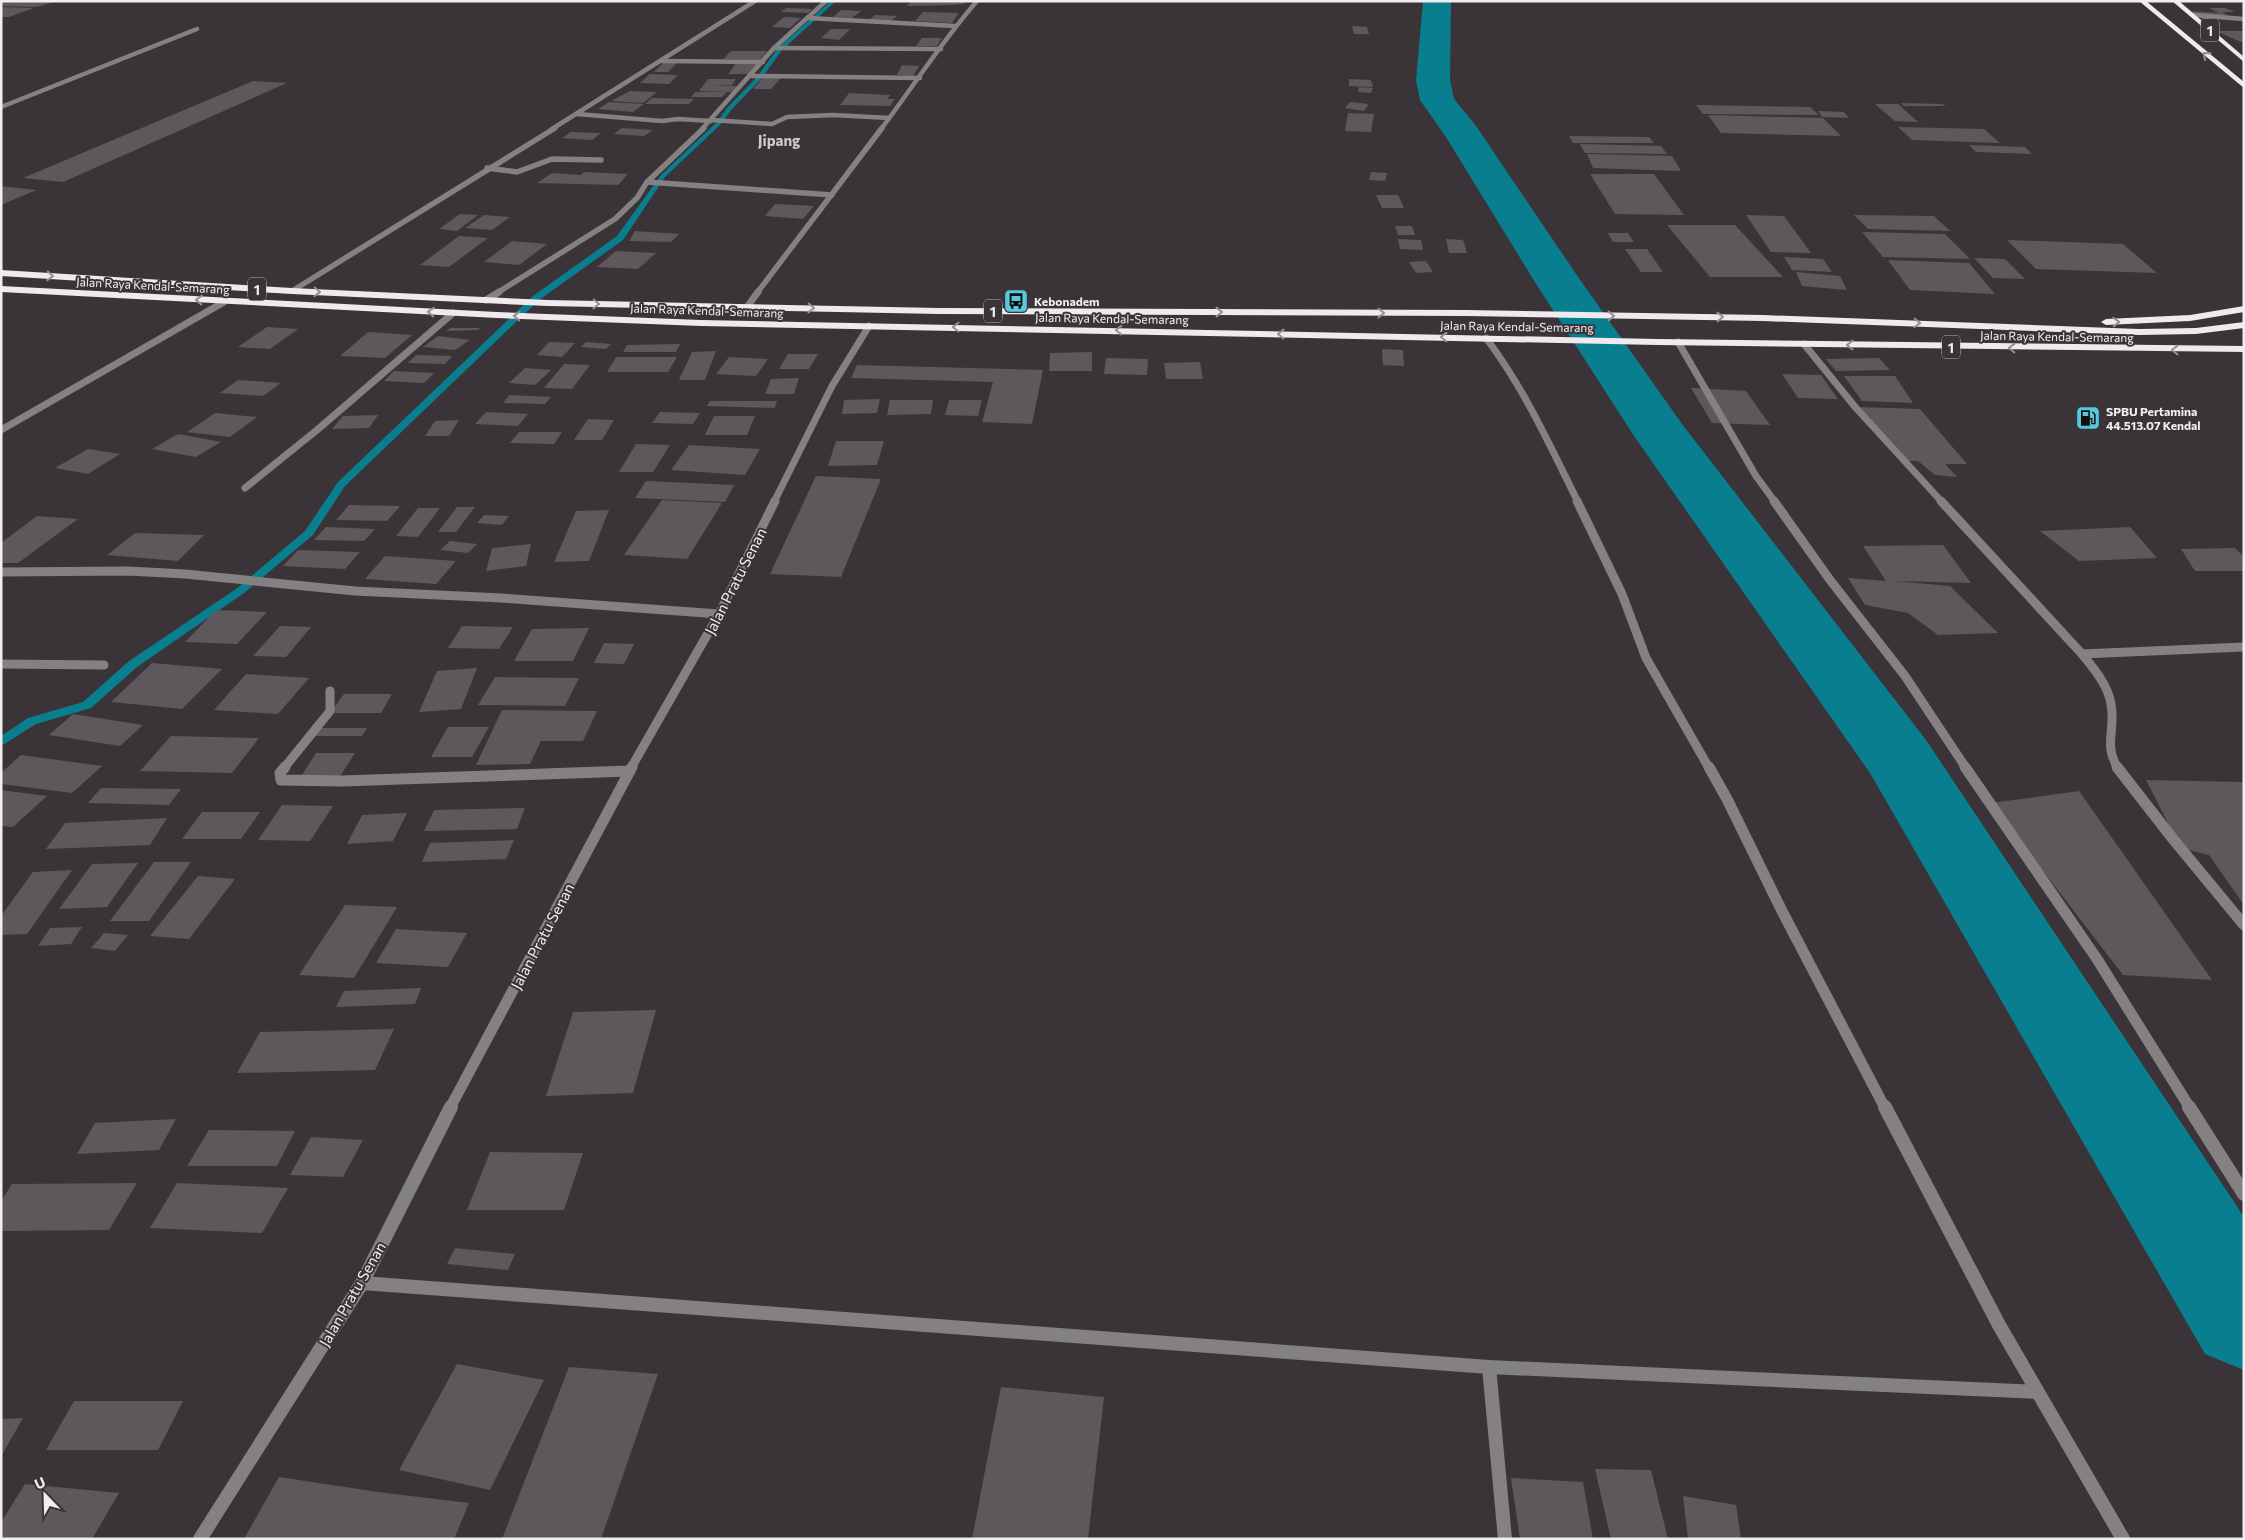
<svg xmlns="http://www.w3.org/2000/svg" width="2245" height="1540" font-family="Commissioner,sans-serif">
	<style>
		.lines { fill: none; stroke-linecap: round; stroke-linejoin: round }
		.stream { fill: #097e8f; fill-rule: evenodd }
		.river { fill: #097e8f; fill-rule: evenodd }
		.building { fill: #5e585c }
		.street-far5 { stroke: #848183; stroke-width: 4.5 }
		.street-far4 { stroke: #848183; stroke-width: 5.5 }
		.street-far3 { stroke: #848183; stroke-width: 7 }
		.street-far2 { stroke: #848183; stroke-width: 9 }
		.street-far1 { stroke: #848183; stroke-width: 11 }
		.street { stroke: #848183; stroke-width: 14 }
		.highway { fill: #f0e9ee; fill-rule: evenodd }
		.oneway { stroke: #958e93 }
		.labels { text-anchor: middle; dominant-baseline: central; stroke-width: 4; stroke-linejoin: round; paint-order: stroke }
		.far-street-label { font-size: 12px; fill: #f1eef0; stroke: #3a3438 }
		.far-poi-label { font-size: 12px; font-weight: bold; fill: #f1eef0; stroke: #3a3438; text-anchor: start }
		.shield { fill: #3a3438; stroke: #bab6b9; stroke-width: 1 }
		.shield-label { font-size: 14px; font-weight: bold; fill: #f1eef0 }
		.far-quarter-label { font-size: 15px; font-weight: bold; fill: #d1cacf; stroke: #3a3438 }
		.street-label { font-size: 15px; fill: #f1eef0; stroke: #3a3438 }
	</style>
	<rect width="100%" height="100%" fill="#3a3438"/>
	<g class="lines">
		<!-- stream -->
		<polygon class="stream" points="831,1 836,1 782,50 761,79 731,110 721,124 665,177 623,240 539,300 345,486 313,535 244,593 137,667 91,708 36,724 1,746 1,736 28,718 83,702 129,661 236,589 305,531 338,482 533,296 617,236 661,175 717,122 727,108 757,77 778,48"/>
		<!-- river -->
		<polygon class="river" points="1423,1 1451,1 1450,80 1454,99 1476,126 1576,274 1682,424 1926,740 2244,1217 2244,1370 2205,1354 1870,773 1634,436 1533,279 1446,137 1420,100 1416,80"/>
	</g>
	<!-- building -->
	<g class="building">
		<polygon points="1,1 53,1 53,2 37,7 1,6"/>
		<polygon points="911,1 966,1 964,4 952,5 907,6"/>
		<polygon points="1,7 34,8 9,17 1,17"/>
		<polygon points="786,8 812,9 808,13 781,12"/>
		<polygon points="2209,8 2225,8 2235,12 2222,12 2229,16 2196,15 2190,11 2219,13"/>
		<polygon points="841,10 861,11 852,18 833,17"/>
		<polygon points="923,12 959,13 952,23 915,21"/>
		<polygon points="875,15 897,16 890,22 868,21"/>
		<polygon points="784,17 801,18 790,28 772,27"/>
		<polygon points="1352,26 1367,27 1369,34 1354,34"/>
		<polygon points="831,29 850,29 839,40 821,38"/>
		<polygon points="2216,31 2244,31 2244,42 2241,42"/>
		<polygon points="922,38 942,38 937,46 916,46"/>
		<polygon points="731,51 767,51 760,60 723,59"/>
		<polygon points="737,62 758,63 750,74 728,74"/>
		<polygon points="663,63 677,63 668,72 654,72"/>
		<polygon points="902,65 919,66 913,76 897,75"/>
		<polygon points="650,74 678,75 669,84 640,83"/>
		<polygon points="763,78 781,78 771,89 753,89"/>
		<polygon points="708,79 736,79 732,85 711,85 737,86 732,92 699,91"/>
		<polygon points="1349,79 1371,80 1373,87 1349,86"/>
		<polygon points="253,81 287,83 63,182 23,178"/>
		<polygon points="1359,87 1373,88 1371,93 1358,92"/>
		<polygon points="630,91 657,92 643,103 611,101"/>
		<polygon points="695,92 727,92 722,97 691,97"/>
		<polygon points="849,93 890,95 887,99 895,99 890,106 840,105"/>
		<polygon points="652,98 694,99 689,104 645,104"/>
		<polygon points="609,102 644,104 633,112 598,109"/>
		<polygon points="1350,102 1369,104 1364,111 1345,108"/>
		<polygon points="1901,103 1942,104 1946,106 1904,106"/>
		<polygon points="1875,104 1898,104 1918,122 1895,121"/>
		<polygon points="1696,105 1810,107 1819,115 1703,114"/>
		<polygon points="1818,111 1844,112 1849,118 1822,117"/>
		<polygon points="1348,113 1374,114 1371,132 1345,131"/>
		<polygon points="1708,115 1823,118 1841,136 1721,133"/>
		<polygon points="1898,127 1984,129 2000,143 1912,140"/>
		<polygon points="622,128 653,130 644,136 614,134"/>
		<polygon points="571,132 601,133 592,140 562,138"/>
		<polygon points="1569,136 1649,137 1654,143 1573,143"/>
		<polygon points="1580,144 1661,146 1667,154 1585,153"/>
		<polygon points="1969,145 2025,147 2032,154 1976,152"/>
		<polygon points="1587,154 1672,156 1681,171 1593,168"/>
		<polygon points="584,172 628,174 618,185 537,183 552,173 581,175"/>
		<polygon points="1371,172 1387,173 1385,181 1369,180"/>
		<polygon points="1590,174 1654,174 1684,215 1615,214"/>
		<polygon points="1,186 36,190 1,205"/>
		<polygon points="1376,195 1398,195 1404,208 1382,208"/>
		<polygon points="775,204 814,206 803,219 765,216"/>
		<polygon points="460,214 478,215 457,231 439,229"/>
		<polygon points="484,215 510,217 492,230 465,228"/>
		<polygon points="1746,215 1784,216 1811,253 1771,252"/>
		<polygon points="1854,215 1934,216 1950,231 1868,229"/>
		<polygon points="1667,225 1735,225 1783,277 1710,277"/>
		<polygon points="1395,226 1412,226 1415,235 1398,235"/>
		<polygon points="635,231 679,234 671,242 629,241"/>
		<polygon points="1862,232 1945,234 1970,259 1883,257"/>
		<polygon points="1608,233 1628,233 1634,242 1613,242"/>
		<polygon points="459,236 488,238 449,267 420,265"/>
		<polygon points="1398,239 1421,240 1423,250 1400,249"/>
		<polygon points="1446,239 1463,240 1467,253 1449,253"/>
		<polygon points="2007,240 2123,244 2157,273 2036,269"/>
		<polygon points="512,241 547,244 519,265 484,262"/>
		<polygon points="1625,249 1647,249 1663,272 1641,272"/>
		<polygon points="616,251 656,253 638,269 597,267"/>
		<polygon points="1784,257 1823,259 1832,272 1792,270"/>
		<polygon points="1974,258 2005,259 2025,279 1993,278"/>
		<polygon points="1888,260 1969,263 1995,294 1910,290"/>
		<polygon points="1426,261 1433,272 1416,273 1409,262"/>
		<polygon points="1796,272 1840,276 1847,290 1802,286"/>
		<polygon points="267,327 298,329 270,349 238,347"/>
		<polygon points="450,328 480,328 478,330 447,331"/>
		<polygon points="368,332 412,335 385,358 340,356"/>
		<polygon points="438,336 470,340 455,350 423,347"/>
		<polygon points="549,342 575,343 562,357 537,355"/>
		<polygon points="586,342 611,344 606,349 581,347"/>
		<polygon points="680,344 676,352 623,352 627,345"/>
		<polygon points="1382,349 1403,350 1404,366 1383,365"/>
		<polygon points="716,351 705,380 679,380 692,352"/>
		<polygon points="1092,352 1092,371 1049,371 1050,353"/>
		<polygon points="788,354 818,354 809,369 779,369"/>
		<polygon points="416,355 452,356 445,364 408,363"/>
		<polygon points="616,357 677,357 668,372 607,372"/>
		<polygon points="729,357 768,359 756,376 716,374"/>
		<polygon points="1106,358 1148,359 1147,375 1104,374"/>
		<polygon points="1879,358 1890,370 1836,371 1826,359"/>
		<polygon points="1200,362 1203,379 1166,379 1164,363"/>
		<polygon points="564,364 590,365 572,389 544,388"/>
		<polygon points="857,365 1043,370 1032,424 982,422 993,382 851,378"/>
		<polygon points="525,368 551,370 535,385 509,383"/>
		<polygon points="394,371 434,373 424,383 384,381"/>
		<polygon points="1782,374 1821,375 1838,399 1798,398"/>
		<polygon points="1844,376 1895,376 1913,403 1862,401"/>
		<polygon points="799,378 794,394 765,394 771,379"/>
		<polygon points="238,380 281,383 263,396 220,393"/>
		<polygon points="1691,388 1746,391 1770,425 1712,423"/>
		<polygon points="509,395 551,397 545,404 503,403"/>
		<polygon points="880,399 877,413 842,414 844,400"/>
		<polygon points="890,400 933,400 931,414 887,415"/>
		<polygon points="949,400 982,400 978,416 945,415"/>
		<polygon points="710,401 777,401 775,408 707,406"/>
		<polygon points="1858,407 1920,409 1967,464 1945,464 1957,477 1935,475 1918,461 1907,461"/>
		<polygon points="486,412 528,414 518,426 475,424"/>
		<polygon points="660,412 700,413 693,424 652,423"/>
		<polygon points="215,413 257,417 230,437 187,432"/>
		<polygon points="378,415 369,428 332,429 343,416"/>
		<polygon points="714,416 755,416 747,435 705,435"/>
		<polygon points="588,419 614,420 602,440 574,440"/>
		<polygon points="459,420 449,436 425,436 435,421"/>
		<polygon points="519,432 562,432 554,444 510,443"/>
		<polygon points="178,434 221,442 196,457 152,449"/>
		<polygon points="836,441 884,441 877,465 828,466"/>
		<polygon points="636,444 670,445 653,472 619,472"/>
		<polygon points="689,445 760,449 745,475 671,470"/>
		<polygon points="88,449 120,454 88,474 55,468"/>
		<polygon points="816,476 881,479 841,577 770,574"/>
		<polygon points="646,481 734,485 725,502 635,498"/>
		<polygon points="662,500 722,503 687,559 624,555"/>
		<polygon points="349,505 400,506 387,521 336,520"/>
		<polygon points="457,507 475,507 456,532 438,532"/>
		<polygon points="418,508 440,508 418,537 396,536"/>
		<polygon points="609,510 589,561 554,562 576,511"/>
		<polygon points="484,515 509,516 502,525 477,523"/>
		<polygon points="37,516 78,519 18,563 1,563 1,543"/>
		<polygon points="326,527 375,529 364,541 314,540"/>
		<polygon points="2130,527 2157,558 2079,561 2040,531"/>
		<polygon points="135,533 204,535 178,561 107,555"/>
		<polygon points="450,541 477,544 468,553 440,550"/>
		<polygon points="531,544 526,566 486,571 492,548"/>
		<polygon points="1943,545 1971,583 1894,581 1950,586 1998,633 1938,635 1908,613 1865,605 1848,578 1886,581 1863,546"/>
		<polygon points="2235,548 2244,557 2244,571 2195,571 2181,549"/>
		<polygon points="298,550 360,552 345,569 283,566"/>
		<polygon points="385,556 456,561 436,584 365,579"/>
		<polygon points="216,610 267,612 237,644 185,642"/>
		<polygon points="280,626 311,627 286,657 253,656"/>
		<polygon points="462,626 513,627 499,649 448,648"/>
		<polygon points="589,628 573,661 514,661 532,629"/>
		<polygon points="604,643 634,644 624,664 594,663"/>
		<polygon points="152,663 222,669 182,709 111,702"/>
		<polygon points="477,668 461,709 419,712 437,671"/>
		<polygon points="246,674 309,678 278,714 214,710"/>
		<polygon points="495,677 579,678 565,706 478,705"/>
		<polygon points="344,694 392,694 381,713 330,713"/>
		<polygon points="502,710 597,711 583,741 541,741 530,764 476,765"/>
		<polygon points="73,714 143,725 120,746 49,735"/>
		<polygon points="448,727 489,727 472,757 431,757"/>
		<polygon points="319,728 367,728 362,736 313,736"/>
		<polygon points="171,736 259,738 232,773 140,771"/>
		<polygon points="316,753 355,753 339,778 300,778"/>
		<polygon points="21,755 102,766 72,793 1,784 1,773"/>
		<polygon points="2146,780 2244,782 2244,905 2209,855 2181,848"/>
		<polygon points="101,788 181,789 169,805 88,803"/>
		<polygon points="1,790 47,796 13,827 1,826"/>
		<polygon points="2079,791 2212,980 2123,975 1991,803"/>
		<polygon points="282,805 333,806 310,841 258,840"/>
		<polygon points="525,808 517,829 424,831 434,810"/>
		<polygon points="202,812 260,812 241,839 182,839"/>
		<polygon points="407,813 393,841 347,844 362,815"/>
		<polygon points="167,818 150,845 46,849 65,823"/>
		<polygon points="514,840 506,859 422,862 430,843"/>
		<polygon points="154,862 191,862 149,921 110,921"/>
		<polygon points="138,863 107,907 59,909 92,864"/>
		<polygon points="72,870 27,934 1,935 1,916 33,872"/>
		<polygon points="198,876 235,879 189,939 150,936"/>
		<polygon points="345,905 397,907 354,978 299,975"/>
		<polygon points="82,927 71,944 38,946 50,928"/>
		<polygon points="396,929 467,933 448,967 376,963"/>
		<polygon points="104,933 128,935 115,951 91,948"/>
		<polygon points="421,988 415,1004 336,1007 344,991"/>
		<polygon points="656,1010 633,1093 546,1096 573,1012"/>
		<polygon points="394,1029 375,1070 237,1073 260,1032"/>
		<polygon points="176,1119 159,1150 77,1154 95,1123"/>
		<polygon points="209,1130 295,1131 277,1166 187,1166"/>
		<polygon points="311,1137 363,1140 343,1177 290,1175"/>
		<polygon points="490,1152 583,1153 564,1210 467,1210"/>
		<polygon points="137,1183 109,1230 1,1231 1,1201 12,1184"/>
		<polygon points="177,1183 288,1188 262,1233 150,1228"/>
		<polygon points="455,1248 515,1254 508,1270 447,1264"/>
		<polygon points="457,1364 544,1380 490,1490 399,1470"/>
		<polygon points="569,1367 658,1374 601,1539 502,1539"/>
		<polygon points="1001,1387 1104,1397 1088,1539 972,1539"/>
		<polygon points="74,1401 183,1401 158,1450 46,1450"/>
		<polygon points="23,1418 3,1453 1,1453 1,1419"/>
		<polygon points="1595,1469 1651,1470 1668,1539 1611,1539"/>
		<polygon points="279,1477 378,1492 469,1503 454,1539 244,1539"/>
		<polygon points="1511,1478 1583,1482 1593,1539 1520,1539"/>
		<polygon points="25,1484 119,1493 92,1539 1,1539 1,1522"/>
		<polygon points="1683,1496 1736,1505 1741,1539 1688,1539"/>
	</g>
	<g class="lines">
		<!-- street-far5 -->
		<g class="street-far5">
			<polyline points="2193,15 2244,19"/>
			<polyline points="808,18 955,26"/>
			<polyline points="774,48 941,49"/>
			<polyline points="662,61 763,62"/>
			<polyline points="752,76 920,78"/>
			<polyline points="1,107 197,29"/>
			<polyline points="577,114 662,121 678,119 711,121"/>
			<polyline points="712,120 772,124 787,117 833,115 889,118"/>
			<polyline points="552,129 755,1"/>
			<polyline points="702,129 774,48 826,1"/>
			<path d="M881,129C913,87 942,41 977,1"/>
		</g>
		<!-- street-far4 -->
		<g class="street-far4">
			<polyline points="487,168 517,172 552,159 601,160"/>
			<polyline points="647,182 832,195"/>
			<polyline points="292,291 555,128"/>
			<polyline points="497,293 615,219 637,198 647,182 704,128"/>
			<polyline points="757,293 882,128"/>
		</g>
		<!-- street-far3 -->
		<g class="street-far3">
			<polyline points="486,300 499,292"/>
			<polyline points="747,307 758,292"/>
			<path d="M1486,338C1524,388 1550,446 1578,502"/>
			<polyline points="1678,342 1756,476 1775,502"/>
			<polyline points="1804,344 1856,408 1942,502"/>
			<polyline points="1,430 224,302"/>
			<polyline points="245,488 317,430 453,313"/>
			<polyline points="774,502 832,386 869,326"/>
		</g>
		<!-- street-far2 -->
		<g class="street-far2">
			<polyline points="1577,501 1622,594 1646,658 1709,768"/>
			<polyline points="1774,501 1830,580 1905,676 1966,768"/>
			<polyline points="1941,501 2082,654 2244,647"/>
			<polyline points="1,572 128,571 185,574 355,591 501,598 719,614"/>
			<path d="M2082,654C2094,669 2108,685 2111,704C2116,729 2103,745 2118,768"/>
			<polyline points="1,664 104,665"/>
			<polyline points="284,768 330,711 330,691"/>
			<polyline points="631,768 719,614 775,501"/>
		</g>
		<!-- street-far1 -->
		<g class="street-far1">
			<polyline points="285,767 280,773 281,780 342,781 630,771"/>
			<polyline points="1709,767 1727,799 1782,911 1885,1108"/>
			<polyline points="1965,767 2097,959 2190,1108"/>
			<polyline points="2117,767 2173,839 2244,925"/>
			<polyline points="450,1108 632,767"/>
		</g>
		<!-- street -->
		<g class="street">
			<polyline points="1885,1107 1999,1325 2123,1539"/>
			<polyline points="2189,1107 2244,1194"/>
			<polyline points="362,1283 1489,1367 2037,1392"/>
			<polyline points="1489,1367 1505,1539"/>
			<polyline points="200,1539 362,1283 451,1107"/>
		</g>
		<!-- highway -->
		<g class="highway">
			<polygon points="2139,1 2146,1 2244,82 2244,88"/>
			<polygon points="2172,1 2179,1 2244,57 2244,62"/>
			<polygon points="1,270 292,288 548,300 939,308 1466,310 1763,315 2139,329 2196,328 2244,322 2244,328 2196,334 2139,335 1763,321 1466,316 939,314 548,306 292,294 1,276"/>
			<polygon points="1,286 497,312 701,320 1658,339 2244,346 2244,352 1658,345 701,326 497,318 1,292"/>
			<polygon points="2244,306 2244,312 2190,321 2106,325 2101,322 2106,319 2190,315"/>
		</g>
	</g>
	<!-- one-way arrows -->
	<defs><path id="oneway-chevron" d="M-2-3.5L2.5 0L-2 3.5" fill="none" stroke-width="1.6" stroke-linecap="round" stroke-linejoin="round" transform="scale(1.25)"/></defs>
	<g class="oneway">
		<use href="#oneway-chevron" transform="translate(2206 55) rotate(-140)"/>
		<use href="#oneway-chevron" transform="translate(50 276) rotate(3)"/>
		<use href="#oneway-chevron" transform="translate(317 292) rotate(3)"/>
		<use href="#oneway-chevron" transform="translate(199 300) rotate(-177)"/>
		<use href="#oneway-chevron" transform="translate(596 304) rotate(1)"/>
		<use href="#oneway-chevron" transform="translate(811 308) rotate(1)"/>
		<use href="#oneway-chevron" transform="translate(431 312) rotate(-177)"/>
		<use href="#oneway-chevron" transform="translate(1219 312)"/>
		<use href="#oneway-chevron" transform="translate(1381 313)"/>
		<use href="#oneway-chevron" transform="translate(517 316) rotate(-178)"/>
		<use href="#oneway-chevron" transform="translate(1611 316) rotate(1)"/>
		<use href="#oneway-chevron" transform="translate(1720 317)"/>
		<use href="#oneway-chevron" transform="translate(2116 322) rotate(-2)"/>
		<use href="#oneway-chevron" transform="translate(1917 323) rotate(2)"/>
		<use href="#oneway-chevron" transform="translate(956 327) rotate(-179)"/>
		<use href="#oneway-chevron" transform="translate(1119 330) rotate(-179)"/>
		<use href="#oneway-chevron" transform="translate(1281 334) rotate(-179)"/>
		<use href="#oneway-chevron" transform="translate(1444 337) rotate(-179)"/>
		<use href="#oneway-chevron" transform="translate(1850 345) rotate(-179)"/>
		<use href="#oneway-chevron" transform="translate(2012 348) rotate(-179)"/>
		<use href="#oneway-chevron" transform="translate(2175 350) rotate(180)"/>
	</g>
	<!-- icons -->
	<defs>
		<symbol id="bus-square" viewBox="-11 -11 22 22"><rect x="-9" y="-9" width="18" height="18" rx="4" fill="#55cadf" stroke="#3a3438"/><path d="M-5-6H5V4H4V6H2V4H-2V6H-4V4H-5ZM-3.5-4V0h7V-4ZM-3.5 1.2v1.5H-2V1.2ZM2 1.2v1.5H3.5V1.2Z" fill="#111"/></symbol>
		<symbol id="fuel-square" viewBox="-11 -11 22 22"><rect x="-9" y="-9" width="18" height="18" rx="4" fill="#55cadf" stroke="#3a3438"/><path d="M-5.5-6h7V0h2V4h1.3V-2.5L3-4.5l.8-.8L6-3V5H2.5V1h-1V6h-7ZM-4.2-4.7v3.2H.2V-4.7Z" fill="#111"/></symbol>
	</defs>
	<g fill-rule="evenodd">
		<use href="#bus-square" x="1002" y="287" width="28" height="28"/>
		<use href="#fuel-square" x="2074" y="404" width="28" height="28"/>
	</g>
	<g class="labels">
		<!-- far-street labels -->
		<g class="far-street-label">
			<text transform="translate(153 285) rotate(3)">Jalan Raya Kendal-Semarang</text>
			<text transform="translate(707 310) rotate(2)">Jalan Raya Kendal-Semarang</text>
			<text transform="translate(1112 318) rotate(1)">Jalan Raya Kendal-Semarang</text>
			<text transform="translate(1517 326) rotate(1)">Jalan Raya Kendal-Semarang</text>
			<text transform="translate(2057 336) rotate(1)">Jalan Raya Kendal-Semarang</text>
		</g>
		<!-- far-poi labels -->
		<g class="far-poi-label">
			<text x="1034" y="301">Kebonadem</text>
			<text x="2106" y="411">SPBU Pertamina<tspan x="2106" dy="14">44.513.07 Kendal</tspan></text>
		</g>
		<!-- shield labels -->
		<g class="shield">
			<rect x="2201" y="18.5" width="18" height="23" rx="4"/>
			<rect x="248" y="277.5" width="18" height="23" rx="4"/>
			<rect x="984" y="299.5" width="18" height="23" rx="4"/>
			<rect x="1942" y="335.5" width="18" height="23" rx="4"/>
		</g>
		<g class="shield-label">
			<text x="2210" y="30">1</text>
			<text x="257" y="289">1</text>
			<text x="993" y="311">1</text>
			<text x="1951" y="347">1</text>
		</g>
		<!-- far-quarter labels -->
		<g class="far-quarter-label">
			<text x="779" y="140">Jipang</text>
		</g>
		<!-- street labels -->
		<g class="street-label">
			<text transform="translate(735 581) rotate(-63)">Jalan Pratu Senan</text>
			<text transform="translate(542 936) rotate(-62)">Jalan Pratu Senan</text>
			<text transform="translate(352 1294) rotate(-60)">Jalan Pratu Senan</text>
		</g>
	</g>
	<!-- border -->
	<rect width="2245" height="1540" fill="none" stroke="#f1eef0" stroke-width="5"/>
	<!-- north arrow -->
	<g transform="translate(45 1495) rotate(337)" stroke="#3a3438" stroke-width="4" paint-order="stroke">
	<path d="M0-4L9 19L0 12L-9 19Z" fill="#f1eef0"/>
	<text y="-8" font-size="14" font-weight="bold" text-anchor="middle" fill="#f1eef0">U</text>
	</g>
</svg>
